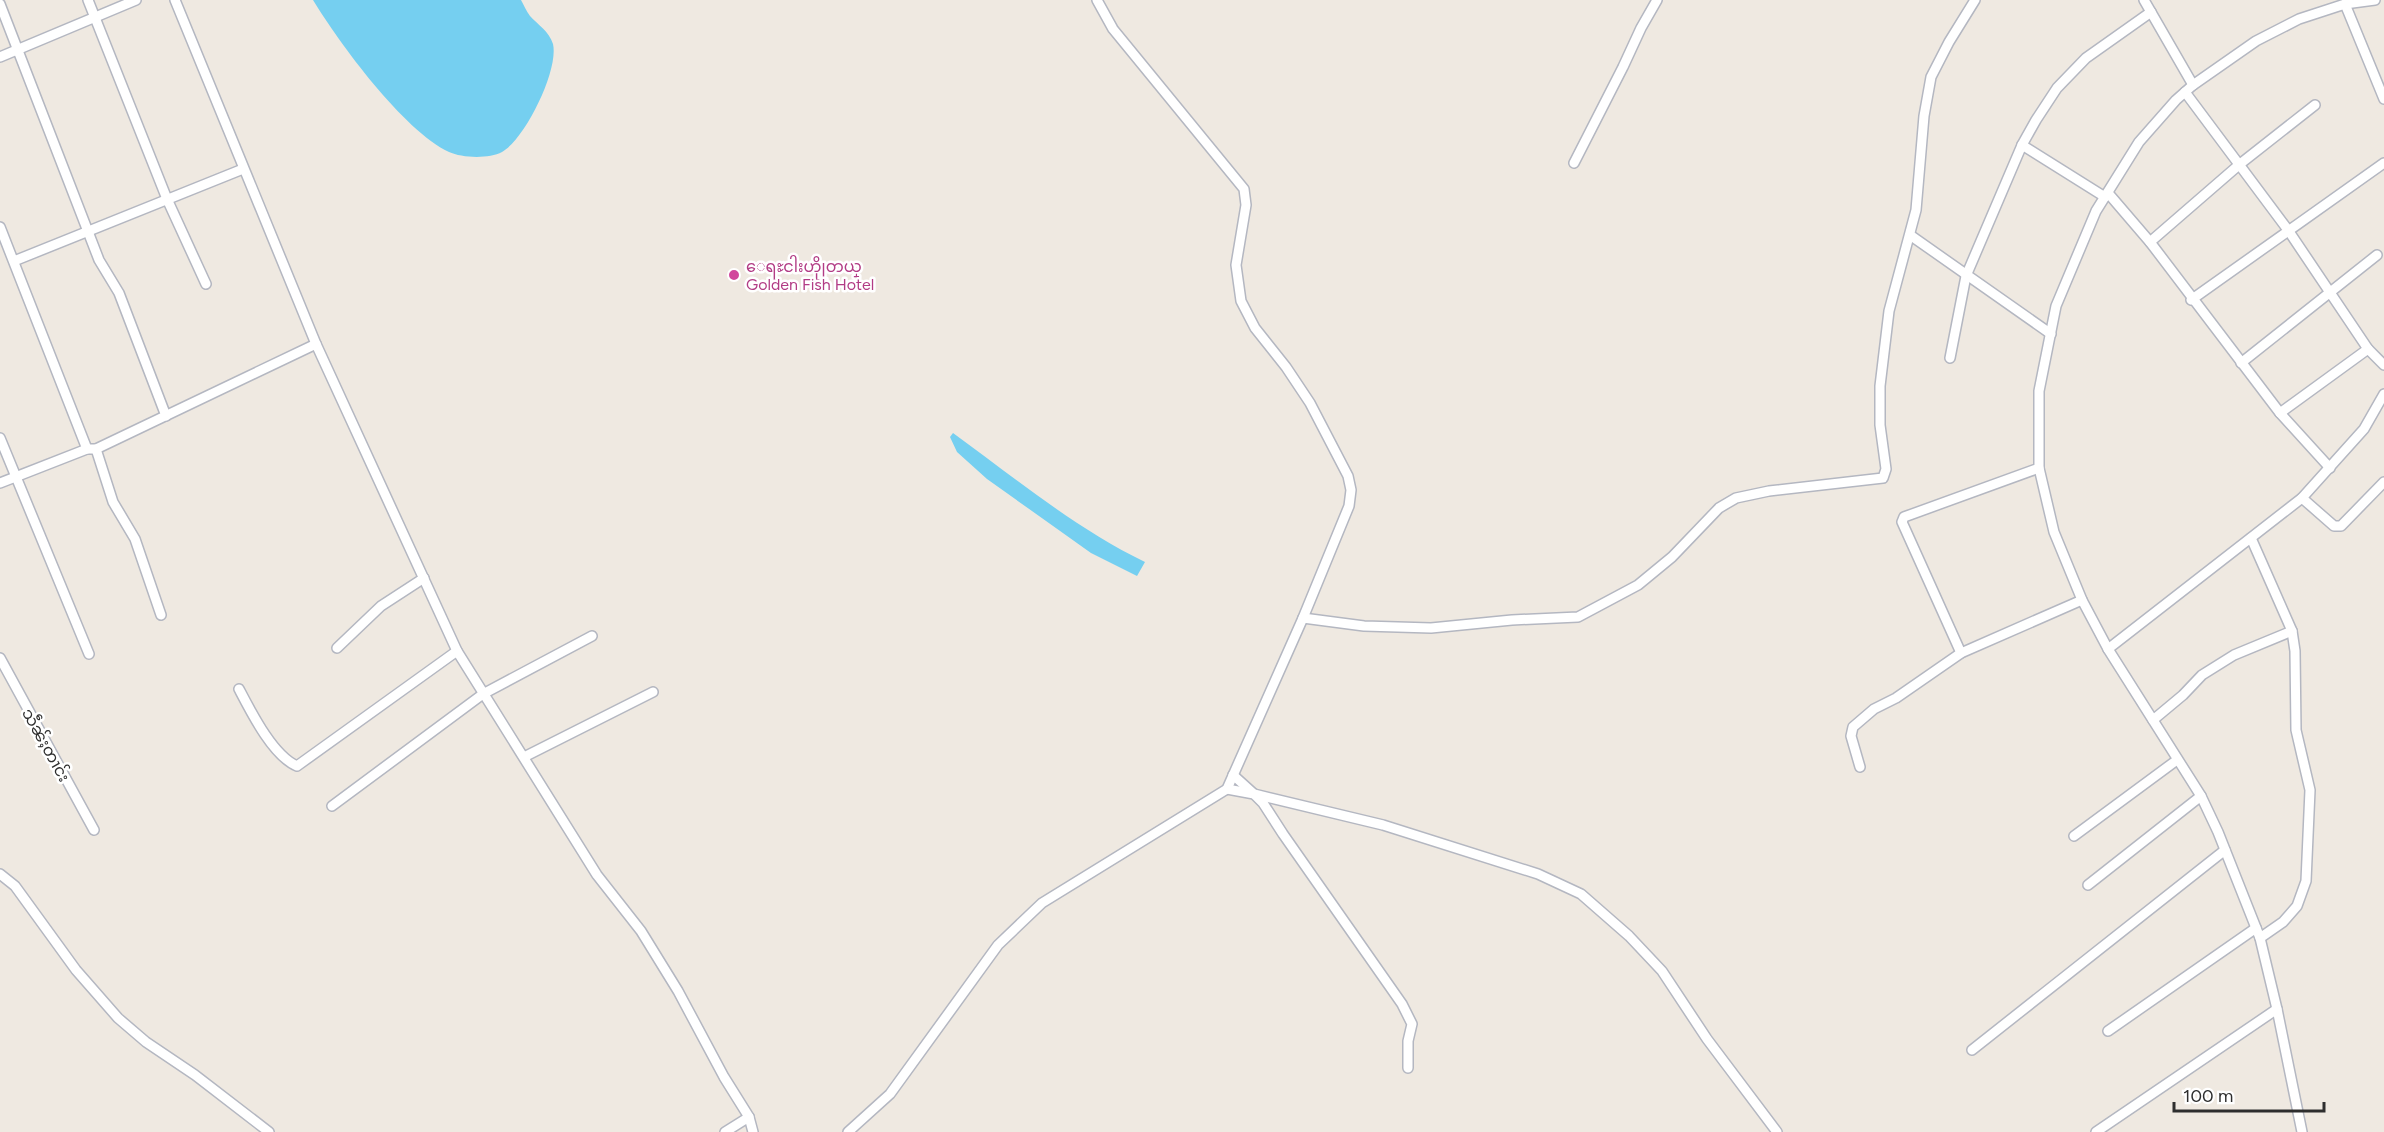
<svg xmlns="http://www.w3.org/2000/svg" width="2384" height="1132" font-family="Figtree,'Noto Sans Myanmar',sans-serif">
	<style>
		.water { fill: #75cff0 }
		.lines { fill: none; stroke-linecap: round; stroke-linejoin: round }
		.street-casing { stroke: #b4b7c1; stroke-width: 12 }
		.street { stroke: #fff; stroke-width: 9 }
		.hotel-dot { fill: #d1479c; stroke: #fff; stroke-width: 2 }
		.labels { text-anchor: middle; dominant-baseline: central; stroke-width: 5; stroke-linejoin: round; paint-order: stroke }
		.hotel-label { font-size: 16px; fill: #b23c85; stroke: #fff; text-anchor: start }
		.street-label { font-size: 16px; fill: #2e2e2e; stroke: #fff }
	</style>
	<rect width="100%" height="100%" fill="#efe9e1"/>
	<!-- water -->
	<g class="water">
		<path d="M313,0H521C524,5 526,11 530,16C538,25 549,31 553,44C559,70 525,139 502,152C489,159 462,158 449,152C403,130 340,44 313,0Z"/>
		<path d="M953,433C1015,478 1075,528 1145,562L1137,576L1091,553L987,479L957,452L950,437Z"/>
	</g>
	<g class="lines">
		<defs>
			<g id="street">
				<polyline points="88,0 167,199 206,284"/>
				<polyline points="175,0 316,344 457,651 597,875 641,931 678,991 724,1077 749,1117 753,1132"/>
				<polyline points="2144,0 2193,85"/>
				<polyline points="0,4 99,260 119,293 166,416"/>
				<polyline points="2345,4 2384,99"/>
				<polyline points="0,57 136,0"/>
				<polyline points="2185,92 2288,230 2368,349 2384,365"/>
				<polyline points="2022,145 2105,197"/>
				<polyline points="1574,163 1623,67 1641,28 1657,0"/>
				<polyline points="2108,193 2150,242 2280,413 2330,468"/>
				<polyline points="0,227 87,449"/>
				<polyline points="1910,235 2051,334"/>
				<polyline points="2150,242 2240,164 2315,105"/>
				<polyline points="14,261 243,169"/>
				<polyline points="2191,300 2384,163"/>
				<polyline points="1950,358 1966,276 2022,145 2036,120 2057,88 2086,58 2151,12"/>
				<polyline points="2241,363 2377,255"/>
				<polyline points="2280,413 2368,349"/>
				<polyline points="0,438 89,654"/>
				<polyline points="96,449 113,502 135,539 161,615"/>
				<polyline points="0,483 87,449 96,449 316,344"/>
				<polyline points="2302,498 2334,526 2341,526 2384,482"/>
				<polyline points="2251,538 2292,631 2295,651 2296,730 2310,790 2306,881 2297,906 2283,922 2260,938"/>
				<polyline points="1303,618 1364,626 1431,628 1512,620 1578,617 1638,585 1672,557 1719,508 1736,498 1769,491 1883,478 1886,469 1880,425 1880,386 1889,311 1916,210 1924,116 1931,77 1949,42 1975,0"/>
				<polyline points="337,648 381,606 424,578"/>
				<polyline points="2108,649 2302,498 2364,429 2384,394"/>
				<polyline points="1961,653 1902,522 1904,517 2039,468"/>
				<polyline points="0,658 94,830"/>
				<path d="M239,689C251,712 273,756 297,766L457,651"/>
				<polyline points="2153,720 2183,695 2202,675 2234,655 2292,631"/>
				<polyline points="524,757 653,692"/>
				<polyline points="1860,767 1851,736 1853,727 1874,709 1896,698 1961,653 2082,600"/>
				<polyline points="1233,775 1254,794 1383,825 1538,874 1581,894 1629,936 1662,971 1707,1039 1777,1132"/>
				<polyline points="1227,789 1254,794 1263,803 1283,834 1402,1004 1412,1024 1408,1041 1408,1068"/>
				<polyline points="332,806 483,694 592,636"/>
				<polyline points="2074,836 2177,760"/>
				<polyline points="0,874 15,886 76,970 118,1018 146,1042 195,1075 269,1132"/>
				<polyline points="2088,885 2201,796"/>
				<polyline points="2108,1031 2256,928"/>
				<polyline points="1972,1050 2225,850"/>
				<polyline points="725,1132 749,1117"/>
				<polyline points="848,1132 890,1094 998,945 1042,903 1227,789 1303,618 1349,506 1351,490 1348,476 1310,403 1286,367 1255,328 1241,301 1236,265 1246,205 1244,189 1113,29 1097,0"/>
				<polyline points="2096,1132 2277,1009"/>
				<polyline points="2302,1132 2277,1009 2260,938 2218,832 2201,796 2108,649 2082,600 2054,532 2039,468 2039,391 2056,306 2096,211 2139,142 2176,100 2193,85 2256,41 2299,19 2345,4 2375,0"/>
			</g>
		</defs>
		<!-- street casing -->
		<use href="#street" class="street-casing"/>
		<!-- street -->
		<use href="#street" class="street"/>
	</g>
	<!-- markers -->
	<circle class="hotel-dot" cx="734" cy="275" r="6"/>
	<g class="labels">
		<!-- hotel labels -->
		<g class="hotel-label">
			<text x="746" y="266">ေရႊငါးဟိုုတယ္<tspan x="746" dy="18">Golden Fish Hotel</tspan></text>
		</g>
		<!-- street labels -->
		<g class="street-label">
			<text transform="translate(46 745) rotate(61)">သဵၼ်ႈတၢင်း</text>
		</g>
	</g>
	<!-- scale -->
	<path d="M2174 1102v9h150v-9" fill="none" stroke="#2e2e2e" stroke-width="3"/>
	<text x="2183" y="1102" font-size="18" fill="#2e2e2e" stroke="#ffffff" stroke-width="4.5" paint-order="stroke">100 m</text>
</svg>
